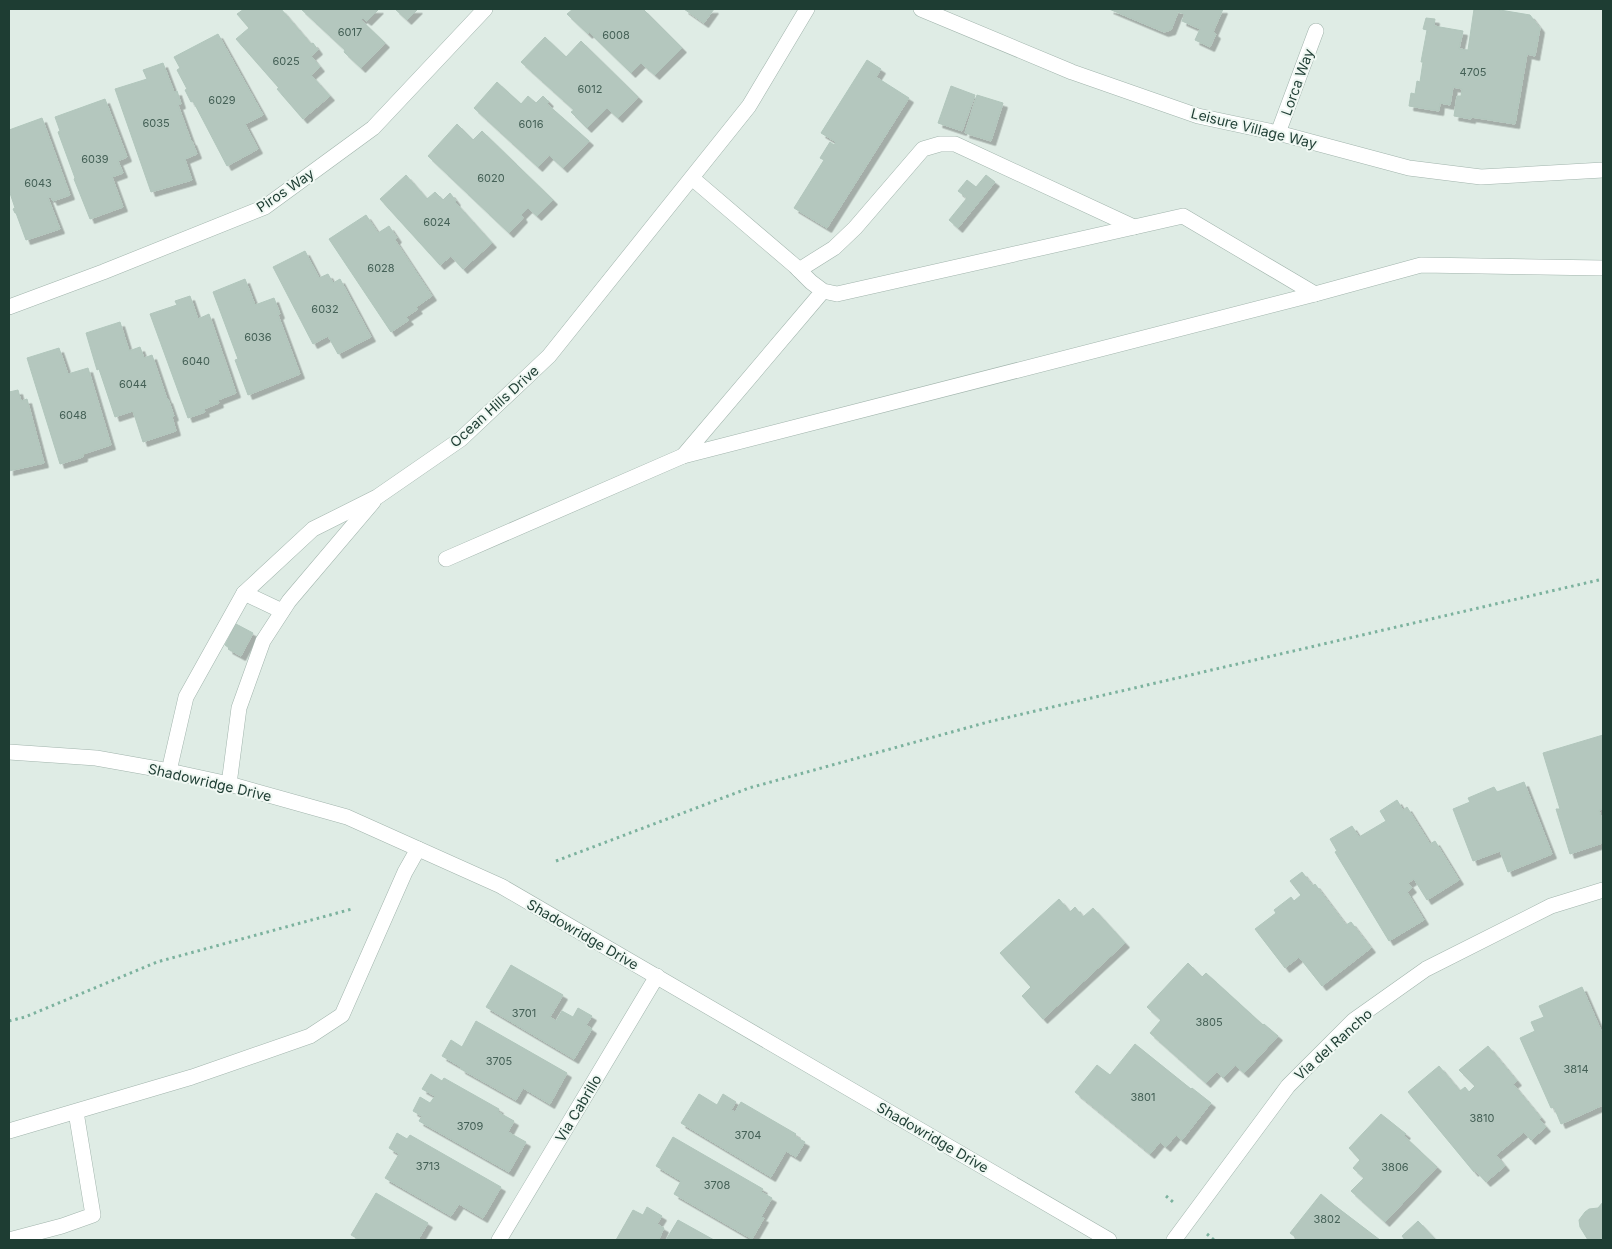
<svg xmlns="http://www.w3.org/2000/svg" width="1612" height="1249" font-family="Inter,sans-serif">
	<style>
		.building { fill: #b4c7be; stroke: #b1c6bc; filter: url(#shadow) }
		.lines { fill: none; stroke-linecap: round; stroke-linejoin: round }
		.service-casing { stroke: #a1b4ac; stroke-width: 16 }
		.minor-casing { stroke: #a1b4ac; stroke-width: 16 }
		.tertiary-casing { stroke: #a1b4ac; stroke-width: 16 }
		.path { stroke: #7cb29e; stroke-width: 3; stroke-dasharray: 2.5 4; stroke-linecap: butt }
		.service { stroke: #fff; stroke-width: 15 }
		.minor { stroke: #fff; stroke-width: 15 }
		.tertiary { stroke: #fff; stroke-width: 15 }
		.labels { text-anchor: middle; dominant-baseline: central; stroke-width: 4; stroke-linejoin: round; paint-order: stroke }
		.number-label { font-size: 11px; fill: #446056 }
		.street-label { font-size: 14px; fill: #1e3d33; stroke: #f0f8f3 }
	</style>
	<defs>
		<filter id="shadow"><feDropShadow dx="4.5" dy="4.5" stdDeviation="0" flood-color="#0004"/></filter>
	</defs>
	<rect width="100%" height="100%" fill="#dfece5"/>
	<!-- building -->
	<g class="building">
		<polygon points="244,9 281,9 311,44 313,43 318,50 311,56 320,67 311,75 330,96 303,119 277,89 279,88 236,39 249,28 237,14"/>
		<polygon points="301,9 379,9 367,21 363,18 361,20 385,43 361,68 344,52 345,50"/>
		<polygon points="395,9 418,9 407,20"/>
		<polygon points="573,9 643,9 682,48 655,75 641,63 631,73 589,32 588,34 567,14"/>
		<polygon points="684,9 714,9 704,23"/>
		<polygon points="1109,9 1223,9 1213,32 1216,34 1210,47 1195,40 1200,29 1182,21 1185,14 1178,12 1171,30 1164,32"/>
		<polygon points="1474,9 1494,9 1530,15 1540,28 1535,56 1527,54 1515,124 1471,117 1471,119 1454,116 1457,96 1461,96 1462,89 1453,87 1450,105 1440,103 1439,111 1409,106 1411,93 1415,94 1417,81 1420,82 1423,62 1421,62 1427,30 1423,29 1426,18 1435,19 1434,26 1463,31 1459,49 1468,50"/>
		<polygon points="218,34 263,115 245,124 258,149 227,166 193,101 191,102 185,90 187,89 177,70 180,68 174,57"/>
		<polygon points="545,37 566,57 581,41 638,97 618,118 607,108 587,128 571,112 574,110 521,62"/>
		<polygon points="867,60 881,69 876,77 909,98 827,228 794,208 824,160 820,158 830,142 834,145 836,142 821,133"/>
		<polygon points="163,63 174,92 177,91 181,104 178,105 191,141 192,141 197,154 185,159 192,180 151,192 115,89 147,79 143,70"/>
		<polygon points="497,82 521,104 528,96 536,103 543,96 549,102 547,104 589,141 563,168 549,155 538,167 474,108"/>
		<polygon points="951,86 975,95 962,131 938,123"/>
		<polygon points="977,95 1003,103 991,141 965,133"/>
		<polygon points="105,99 127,157 118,161 123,173 112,177 123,207 90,219 74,179 75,178 58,132 60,131 55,117"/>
		<polygon points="42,118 70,195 53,201 51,197 48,198 60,229 26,240 16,213 15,213 13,209 15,208 9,190 9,130"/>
		<polygon points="457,124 473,140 482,131 553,200 537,216 528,208 521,215 523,218 509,233 428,156"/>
		<polygon points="406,175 427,199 435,192 443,200 450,193 456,201 455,202 492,243 463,269 451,256 440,265 380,199"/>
		<polygon points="986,175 995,182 958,228 949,220 967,198 958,191 967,180 976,187"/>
		<polygon points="366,215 378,233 389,226 397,238 395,240 432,296 416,307 418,309 406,317 409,320 391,332 329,239"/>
		<polygon points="305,251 319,278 328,274 333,283 340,279 371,337 338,354 328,336 313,344 273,267"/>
		<polygon points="245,279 255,305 274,298 280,314 278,315 300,374 248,395 235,360 238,359 213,292"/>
		<polygon points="190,296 198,319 209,314 236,393 218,400 219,403 204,409 205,412 188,418 150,314 177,305 175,301"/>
		<polygon points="120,322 129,351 140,347 144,358 152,355 167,399 168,399 174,416 172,417 176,431 143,442 133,411 115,417 99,369 97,370 86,333"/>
		<polygon points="59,348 68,374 88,368 111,445 83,454 83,457 60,464 27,358"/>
		<polygon points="18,390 21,401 27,399 44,463 9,471 9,392"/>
		<polygon points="236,624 253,633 241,656 228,649 229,648 225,645"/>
		<polygon points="1603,735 1603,809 1599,810 1603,823 1603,843 1570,854 1556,809 1560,809 1543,753"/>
		<polygon points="1524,782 1552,854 1508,872 1500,851 1473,861 1453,809 1470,802 1468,798 1494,787 1497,792"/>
		<polygon points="1397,800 1403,810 1407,807 1430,844 1435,841 1459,880 1427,900 1414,879 1408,883 1412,888 1407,892 1424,920 1389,941 1335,852 1337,851 1330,839 1352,826 1359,837 1386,821 1380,811"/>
		<polygon points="1302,872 1313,886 1315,884 1346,925 1351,922 1371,948 1322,986 1299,957 1285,968 1255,929 1276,913 1274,910 1291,897 1294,901 1301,895 1290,881"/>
		<polygon points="1059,899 1070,912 1075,907 1083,917 1093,908 1125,943 1043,1019 1022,996 1031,987 1000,953"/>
		<polygon points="1188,963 1202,977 1206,973 1263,1025 1264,1024 1278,1036 1244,1073 1235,1065 1223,1078 1217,1071 1206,1083 1150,1033 1161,1020 1147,1007"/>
		<polygon points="511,965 563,995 550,1017 556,1021 562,1011 573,1017 578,1008 592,1016 586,1025 592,1029 574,1059 486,1007"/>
		<polygon points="1582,987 1603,1035 1603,1105 1561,1124 1554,1107 1551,1108 1520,1038 1535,1031 1531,1022 1544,1017 1539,1006"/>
		<polygon points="476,1021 567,1073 550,1104 523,1088 516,1100 461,1069 461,1067 442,1056 451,1040 462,1047"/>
		<polygon points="1135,1044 1191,1089 1192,1088 1211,1103 1182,1140 1176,1135 1166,1147 1160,1142 1150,1154 1075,1092 1097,1065 1110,1075"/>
		<polygon points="1488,1046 1517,1081 1513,1084 1541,1118 1539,1119 1546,1127 1531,1140 1524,1132 1496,1155 1505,1166 1486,1182 1475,1170 1474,1172 1408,1092 1439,1066 1460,1091 1465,1087 1469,1092 1475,1086 1459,1070"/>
		<polygon points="431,1074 442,1081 444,1078 499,1109 498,1112 514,1121 508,1132 526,1142 509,1172 419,1121 422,1116 413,1111 420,1097 430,1103 435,1096 422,1089"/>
		<polygon points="699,1094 717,1105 723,1094 736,1102 731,1110 735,1112 741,1102 796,1134 794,1136 805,1142 796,1157 786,1151 771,1177 681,1123"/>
		<polygon points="1381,1114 1406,1134 1404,1136 1437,1167 1385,1222 1351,1191 1364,1178 1353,1168 1360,1160 1349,1148"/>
		<polygon points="397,1133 407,1139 410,1135 501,1187 483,1218 459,1204 451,1216 385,1178 399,1154 389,1148"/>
		<polygon points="673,1137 763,1189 761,1192 772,1198 761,1217 764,1218 752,1239 674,1194 681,1181 656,1166"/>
		<polygon points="376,1193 428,1223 418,1240 360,1240 351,1235"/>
		<polygon points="1321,1194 1334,1205 1380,1240 1299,1240 1290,1233"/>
		<polygon points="1603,1202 1603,1240 1588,1240 1580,1227 1579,1220 1585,1212 1589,1209 1598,1208"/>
		<polygon points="647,1207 662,1216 657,1224 664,1228 659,1239 661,1240 616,1240 633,1210 643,1215"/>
		<polygon points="678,1220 714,1240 666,1240"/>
		<polygon points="1418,1221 1436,1240 1405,1240 1402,1236"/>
	</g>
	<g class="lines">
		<defs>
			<g id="service">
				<polyline points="692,178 795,266 811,282 823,291 837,294 1183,216 1315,294 683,456 823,291"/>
				<polyline points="799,270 834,248 855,228 923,149 940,144 955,144 1134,227"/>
				<polyline points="1315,294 1421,265 1603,268"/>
				<polyline points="446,559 683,456"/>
				<polyline points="9,1131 192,1077 310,1036 342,1015 405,872 418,849"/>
				<polyline points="9,1240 62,1226 93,1215 76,1112"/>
			</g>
			<g id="minor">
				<polyline points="1278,133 1316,31"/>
				<polyline points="9,307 103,272 265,207 373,128 485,9"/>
				<polyline points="244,593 282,611"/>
				<polyline points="169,771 186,697 244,593 313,529 377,497 461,439 549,356 749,106 807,9"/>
				<polyline points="229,784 239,708 263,641 289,601 373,502"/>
				<polyline points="499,1240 657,976"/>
				<polyline points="1174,1240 1288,1086 1354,1020 1426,969 1551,906 1603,890"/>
			</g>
			<g id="tertiary">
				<polyline points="921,9 1072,72 1198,116 1278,133 1409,168 1481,177 1603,170"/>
				<polyline points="9,752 96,758 169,771 229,784 347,817 501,886 1109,1240"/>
			</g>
		</defs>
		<!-- service casing -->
		<use href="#service" class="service-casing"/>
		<!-- minor casing -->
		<use href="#minor" class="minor-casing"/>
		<!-- tertiary casing -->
		<use href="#tertiary" class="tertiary-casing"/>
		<!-- path -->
		<g class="path">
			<polyline points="556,861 749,788 988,722 1603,579"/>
			<polyline points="9,1021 25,1017 157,962 352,909"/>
			<polyline points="1166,1196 1173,1202"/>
			<polyline points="1207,1234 1214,1240"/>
		</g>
		<!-- service -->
		<use href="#service" class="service"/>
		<!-- minor -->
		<use href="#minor" class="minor"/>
		<!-- tertiary -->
		<use href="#tertiary" class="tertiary"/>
	</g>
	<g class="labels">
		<!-- number labels -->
		<g class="number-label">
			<text x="350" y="32">6017</text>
			<text x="616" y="35">6008</text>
			<text x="286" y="61">6025</text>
			<text x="1473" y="72">4705</text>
			<text x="590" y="89">6012</text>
			<text x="222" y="100">6029</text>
			<text x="156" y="123">6035</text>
			<text x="531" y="124">6016</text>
			<text x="95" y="159">6039</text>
			<text x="491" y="178">6020</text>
			<text x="38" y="183">6043</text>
			<text x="437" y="222">6024</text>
			<text x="381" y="268">6028</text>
			<text x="325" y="309">6032</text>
			<text x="258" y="337">6036</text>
			<text x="196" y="361">6040</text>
			<text x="133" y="384">6044</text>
			<text x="73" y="415">6048</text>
			<text x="524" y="1013">3701</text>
			<text x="1209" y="1022">3805</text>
			<text x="499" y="1061">3705</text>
			<text x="1576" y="1069">3814</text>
			<text x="1143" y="1097">3801</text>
			<text x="1482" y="1118">3810</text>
			<text x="470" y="1126">3709</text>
			<text x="748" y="1135">3704</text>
			<text x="428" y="1166">3713</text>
			<text x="1395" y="1167">3806</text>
			<text x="717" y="1185">3708</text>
			<text x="1327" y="1219">3802</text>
		</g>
		<!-- street labels -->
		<g class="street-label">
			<text transform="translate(1297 82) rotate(-70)">Lorca Way</text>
			<text transform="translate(1254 128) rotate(14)">Leisure Village Way</text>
			<text transform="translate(285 190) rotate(-34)">Piros Way</text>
			<text transform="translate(494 406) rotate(-42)">Ocean Hills Drive</text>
			<text transform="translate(210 782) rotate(13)">Shadowridge Drive</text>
			<text transform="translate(583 934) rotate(30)">Shadowridge Drive</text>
			<text transform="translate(1333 1044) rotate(-42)">Via del Rancho</text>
			<text transform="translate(578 1108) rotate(-59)">Via Cabrillo</text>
			<text transform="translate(933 1137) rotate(30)">Shadowridge Drive</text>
		</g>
	</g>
	<!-- border -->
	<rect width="1612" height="1249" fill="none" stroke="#1e3d33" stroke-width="20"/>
</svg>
